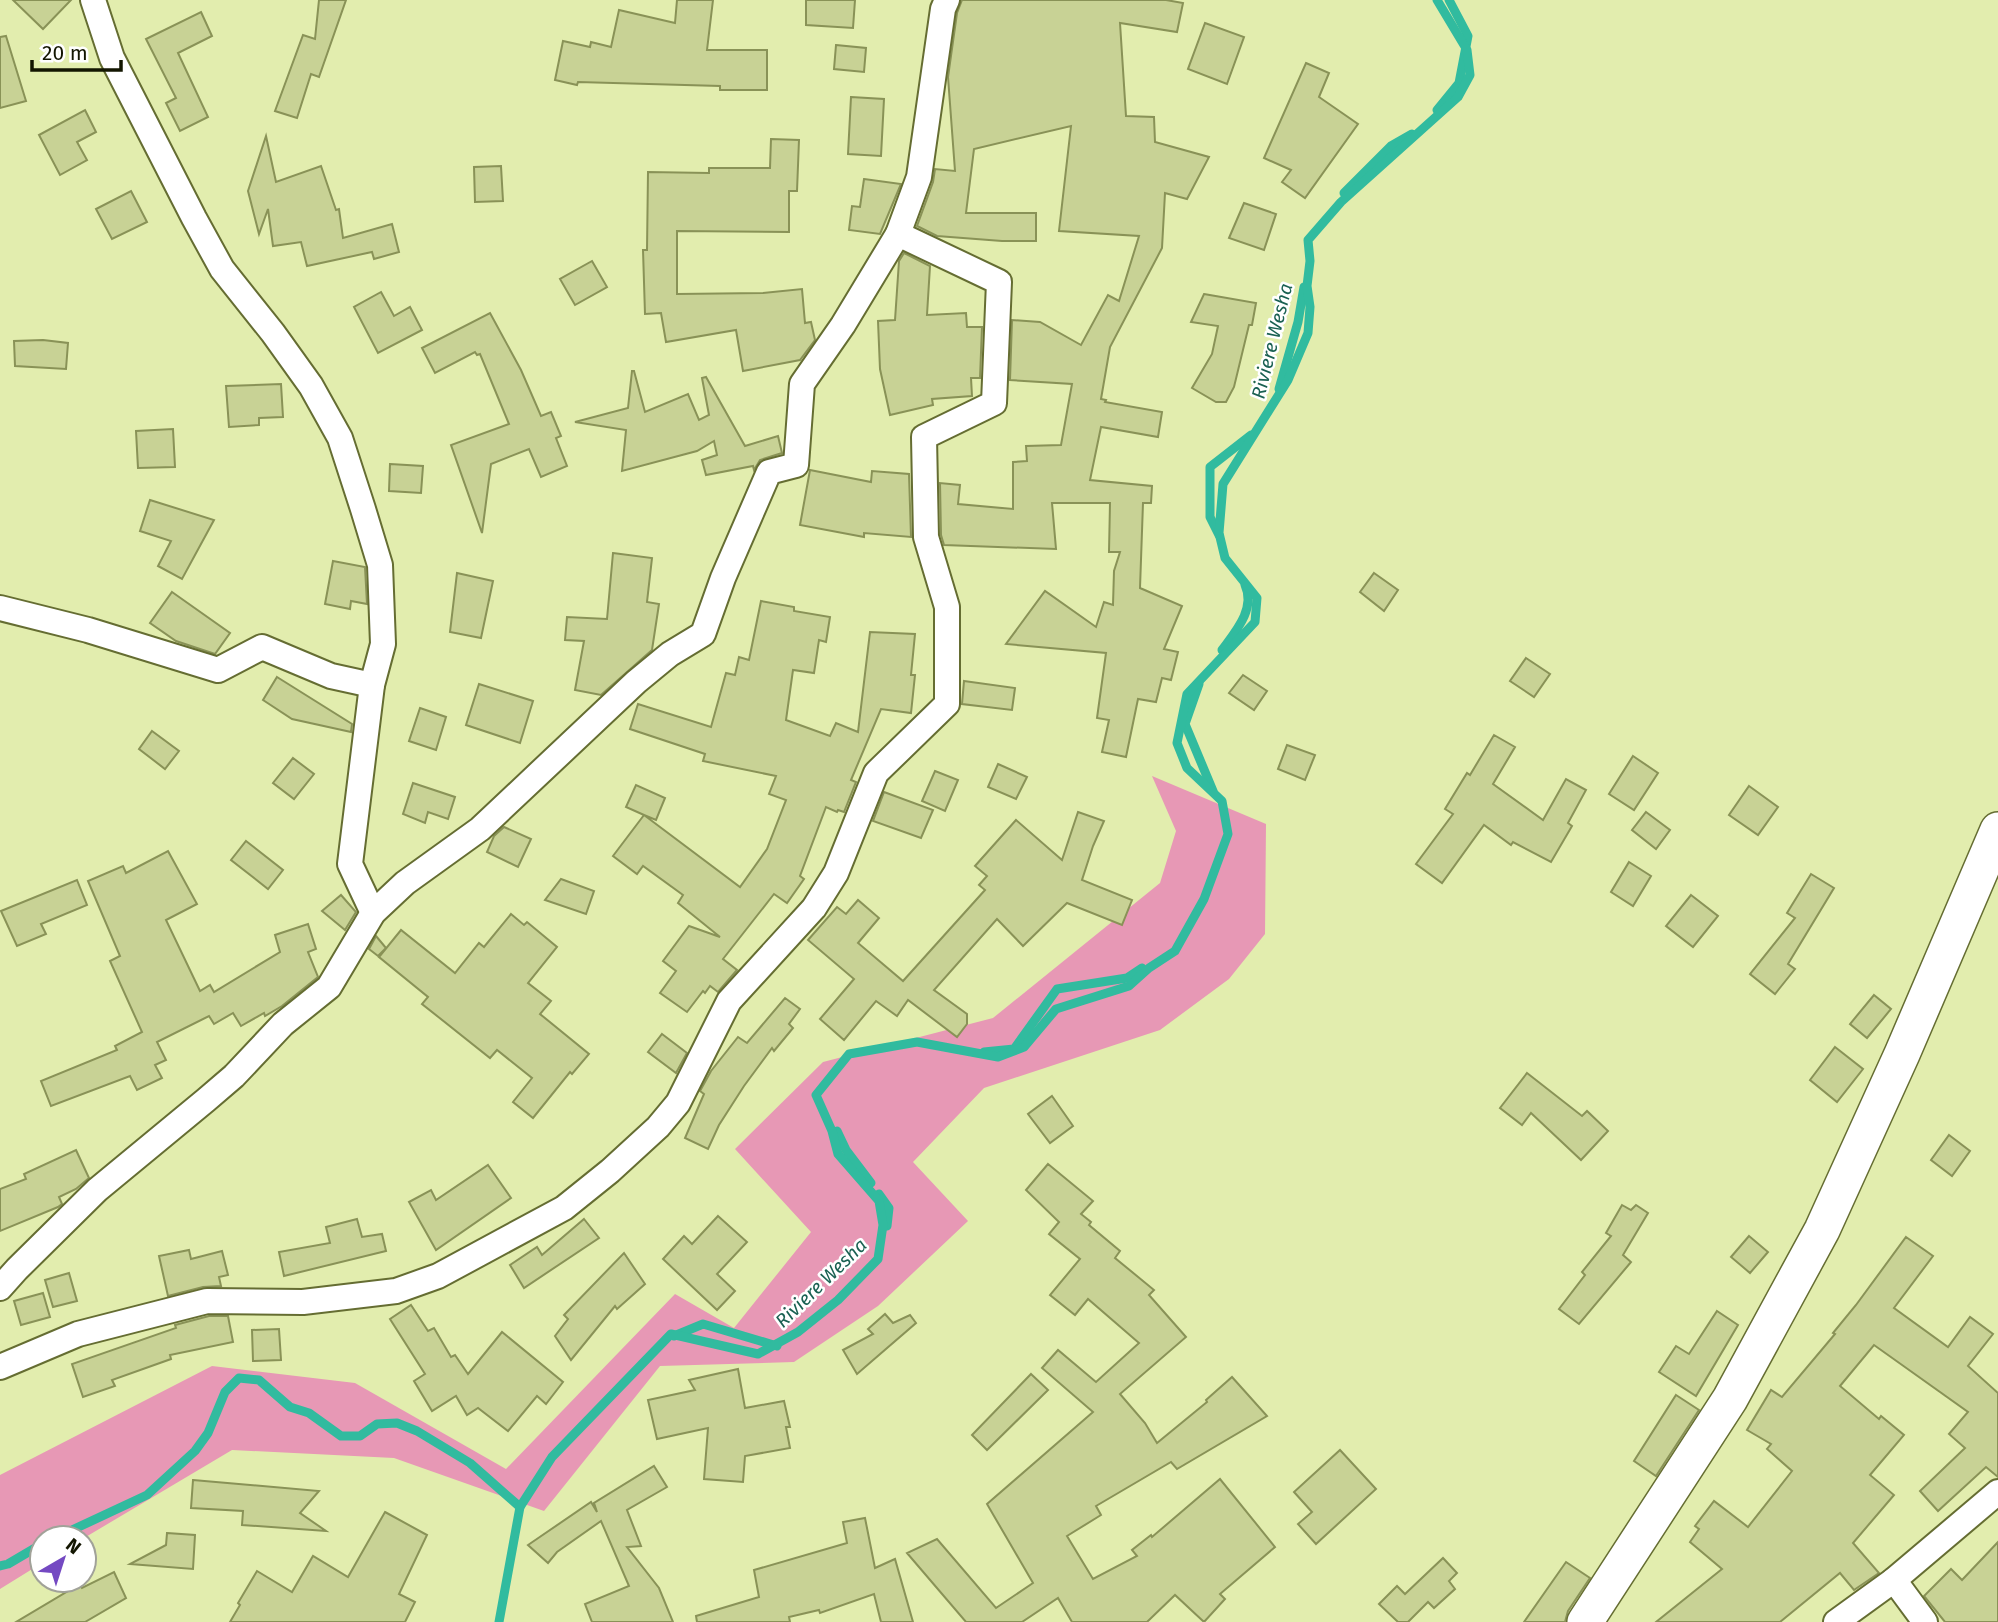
<svg xmlns="http://www.w3.org/2000/svg" width="1998" height="1622" font-family="'Fira Sans',sans-serif">
	<style>
		.green { fill: #e798b5 }
		.lines { fill: none; stroke-linecap: round; stroke-linejoin: round }
		.stream { stroke: #31bb9f; stroke-width: 9 }
		.building { fill: #c8d295; stroke: #899257; stroke-width: 2 }
		.street-casing { stroke: #656d32; stroke-width: 28 }
		.secondary-casing { stroke: #656d32; stroke-width: 38 }
		.street { stroke: #fff; stroke-width: 24 }
		.secondary { stroke: #fff; stroke-width: 35 }
		.labels { text-anchor: middle; dominant-baseline: central; stroke-width: 5; stroke-linejoin: round; paint-order: stroke }
		.water-label { font-size: 19px; font-style: italic; fill: #1a6152; stroke: #fff }
	</style>
	<rect width="100%" height="100%" fill="#e2edae"/>
	<!-- green -->
	<polygon class="green" points="1152,776 1266,824 1265,934 1229,979 1160,1030 984,1088 913,1162 968,1221 878,1306 794,1362 660,1366 544,1511 394,1458 232,1450 84,1538 42,1538 42,1563 0,1589 0,1475 212,1366 355,1383 506,1469 675,1294 734,1328 811,1232 735,1149 823,1062 993,1018 1160,883 1176,831"/>
	<g class="lines">
		<!-- stream -->
		<g class="stream">
			<polyline points="1437,110 1459,83 1468,36 1449,0"/>
			<polyline points="1344,193 1391,146 1412,134"/>
			<polyline points="1279,389 1298,322 1304,287"/>
			<polyline points="1219,535 1210,517 1210,467 1251,435"/>
			<path d="M1222,650C1235,632 1256,609 1245,585"/>
			<polyline points="1199,684 1185,724 1213,791"/>
			<polyline points="984,1052 1014,1049 1057,989 1127,978 1142,968"/>
			<polyline points="837,1131 846,1150 871,1183"/>
			<polyline points="879,1194 889,1208 887,1226"/>
			<polyline points="674,1336 703,1324 777,1346"/>
			<polyline points="55,1538 147,1495 195,1451 208,1433 225,1392 239,1378 259,1380 290,1407 309,1413 341,1436 360,1436 377,1424 397,1423 417,1431 470,1463 520,1507"/>
			<polyline points="0,1566 8,1564 42,1544"/>
			<polyline points="499,1622 520,1507 552,1457 671,1334 758,1354 798,1332 838,1300 878,1259 883,1225 879,1201 838,1154 832,1131 816,1095 849,1054 917,1042 998,1057 1024,1047 1056,1009 1129,986 1149,968 1175,951 1204,899 1228,834 1222,801 1187,768 1177,743 1187,694 1255,622 1257,598 1225,558 1219,533 1223,484 1288,380 1308,333 1310,307 1307,286 1310,261 1308,240 1341,202 1458,97 1470,75 1467,50 1437,0"/>
		</g>
	</g>
	<!-- building -->
	<g class="building">
		<polygon points="13,0 71,0 43,29"/>
		<polygon points="319,0 346,0 319,77 311,74 297,118 275,111 303,35 315,39"/>
		<polygon points="677,0 713,0 707,50 767,50 767,90 720,90 720,86 578,82 577,85 555,80 563,41 590,47 591,42 611,47 619,10 675,23"/>
		<polygon points="806,0 855,0 853,28 806,25"/>
		<polygon points="962,0 1166,0 1183,3 1177,32 1120,23 1126,116 1154,117 1155,142 1209,157 1187,199 1165,193 1162,248 1110,347 1101,399 1106,400 1105,402 1162,412 1158,437 1101,427 1090,480 1152,486 1151,503 1143,503 1140,588 1182,606 1164,649 1178,652 1171,680 1162,678 1156,702 1138,699 1126,757 1102,752 1109,720 1097,718 1106,653 1006,644 1045,591 1096,627 1104,602 1113,605 1114,571 1120,552 1109,552 1110,503 1052,503 1056,549 944,545 941,535 940,483 960,485 958,504 1013,509 1013,462 1027,461 1026,446 1061,445 1072,384 1010,380 1012,320 1040,322 1081,345 1108,295 1119,301 1139,236 1059,231 1071,126 974,149 966,213 1036,213 1036,241 1002,241 937,236 917,226 933,182 935,169 955,171 948,77 957,13"/>
		<polygon points="201,12 212,36 178,53 208,117 180,131 166,103 176,98 146,39"/>
		<polygon points="1205,23 1244,37 1227,84 1188,69"/>
		<polygon points="6,36 26,101 0,108 0,37"/>
		<polygon points="836,45 866,48 864,72 834,69"/>
		<polygon points="1306,63 1329,73 1319,97 1358,124 1305,198 1282,182 1291,170 1264,158"/>
		<polygon points="851,97 884,99 881,156 848,154"/>
		<polygon points="85,110 96,132 77,142 87,160 60,175 39,135"/>
		<polygon points="266,136 276,182 321,166 336,210 339,209 343,238 392,224 399,252 374,259 372,252 307,266 301,242 273,246 268,209 259,234 248,191"/>
		<polygon points="771,139 799,140 797,191 789,191 789,232 677,231 677,294 763,293 802,289 805,323 811,322 815,340 800,360 743,371 736,330 666,342 661,313 645,314 643,250 647,250 648,172 709,173 709,168 770,168"/>
		<polygon points="501,166 503,201 475,202 474,167"/>
		<polygon points="864,179 901,184 880,234 849,230 852,206 860,207"/>
		<polygon points="131,191 147,222 112,239 96,209"/>
		<polygon points="1244,203 1276,214 1264,250 1229,238"/>
		<polygon points="904,253 930,266 927,315 966,313 967,327 982,327 980,378 971,378 972,396 932,399 933,405 890,415 880,369 878,321 895,320 899,261"/>
		<polygon points="592,261 607,287 575,305 560,279"/>
		<polygon points="381,292 394,316 410,307 422,330 378,353 354,307"/>
		<polygon points="1204,294 1256,303 1252,325 1249,325 1234,387 1226,402 1216,402 1192,388 1212,354 1218,326 1191,322"/>
		<polygon points="490,313 521,370 541,416 551,412 561,436 556,438 567,466 541,477 529,449 491,464 482,533 451,445 509,424 480,354 477,355 475,352 435,373 422,348"/>
		<polygon points="43,340 68,343 66,369 15,366 14,341"/>
		<polygon points="632,371 634,371 645,412 688,394 699,420 709,415 702,378 706,377 745,446 778,436 782,453 760,460 754,470 753,466 706,475 702,460 717,455 714,441 697,451 622,471 626,430 575,422 628,408"/>
		<polygon points="281,384 283,417 259,418 259,425 229,427 226,386"/>
		<polygon points="173,429 175,467 138,468 136,431"/>
		<polygon points="390,464 423,466 421,493 389,491"/>
		<polygon points="810,470 871,482 872,471 909,474 911,537 864,533 864,537 800,525"/>
		<polygon points="150,500 214,520 182,579 158,566 171,541 140,531"/>
		<polygon points="613,553 652,558 647,602 659,604 652,650 601,695 575,690 584,641 565,640 567,617 607,619"/>
		<polygon points="333,561 365,567 367,604 351,601 350,609 325,604"/>
		<polygon points="457,573 493,581 481,638 450,632"/>
		<polygon points="1374,573 1398,590 1384,611 1360,592"/>
		<polygon points="172,592 230,633 215,654 176,641 150,623"/>
		<polygon points="761,601 794,607 794,611 830,617 826,642 819,640 814,673 793,670 786,720 830,736 836,723 858,732 870,632 915,634 911,675 915,675 911,713 881,709 851,780 856,782 844,812 838,810 837,812 826,807 800,876 804,879 787,903 774,894 723,959 737,970 718,992 710,986 705,993 703,991 687,1012 660,993 676,971 663,961 689,926 720,937 678,903 683,895 643,866 637,874 613,856 644,815 626,807 636,785 665,798 656,820 644,815 740,887 767,849 786,800 769,794 776,776 703,761 705,754 630,729 638,704 711,727 726,673 735,675 739,657 749,660"/>
		<polygon points="1526,658 1550,674 1534,697 1510,681"/>
		<polygon points="1243,675 1267,691 1254,710 1229,693"/>
		<polygon points="277,677 352,724 351,732 292,719 263,700"/>
		<polygon points="964,681 1015,688 1012,710 962,704"/>
		<polygon points="479,684 533,701 520,743 466,725"/>
		<polygon points="420,708 446,717 436,750 409,741"/>
		<polygon points="152,731 179,751 165,769 139,749"/>
		<polygon points="1494,735 1515,747 1493,784 1543,820 1566,779 1586,790 1568,823 1572,826 1551,862 1513,842 1511,845 1484,825 1442,883 1416,864 1453,814 1445,809 1467,773 1470,775"/>
		<polygon points="1287,745 1315,755 1305,780 1278,769"/>
		<polygon points="1633,756 1658,773 1634,810 1609,794"/>
		<polygon points="293,758 314,774 294,799 273,783"/>
		<polygon points="998,764 1027,777 1016,799 988,787"/>
		<polygon points="935,771 958,780 945,811 922,801"/>
		<polygon points="413,783 455,797 448,819 428,812 425,823 403,814"/>
		<polygon points="1749,786 1778,807 1758,835 1729,815"/>
		<polygon points="884,792 933,810 921,838 873,821"/>
		<polygon points="1078,812 1104,821 1093,846 1082,880 1132,900 1122,925 1067,903 1023,946 997,919 934,990 967,1014 967,1024 957,1037 908,1000 897,1016 876,1001 844,1040 820,1019 854,979 808,940 837,907 846,914 858,900 879,918 858,943 903,981 985,890 979,885 987,876 975,866 1016,820 1062,860"/>
		<polygon points="1646,812 1670,830 1656,849 1632,830"/>
		<polygon points="504,827 531,839 518,867 487,852 494,836"/>
		<polygon points="246,841 283,870 268,889 231,860"/>
		<polygon points="168,851 197,904 166,920 200,991 210,985 214,992 280,952 275,935 308,924 316,949 308,952 318,977 282,1006 265,1016 264,1013 241,1026 233,1013 214,1024 209,1016 157,1042 166,1060 155,1065 162,1078 137,1090 130,1076 51,1106 41,1081 117,1050 115,1046 142,1032 110,961 120,956 88,881 123,866 126,873"/>
		<polygon points="1629,862 1651,876 1633,906 1611,892"/>
		<polygon points="1811,874 1834,888 1788,964 1795,969 1775,994 1750,974 1795,918 1787,913"/>
		<polygon points="561,879 594,891 586,914 545,900"/>
		<polygon points="77,880 87,905 41,924 46,934 17,946 1,911"/>
		<polygon points="341,895 356,912 345,930 322,911"/>
		<polygon points="1691,895 1718,916 1693,947 1666,926"/>
		<polygon points="511,914 524,925 527,922 557,947 528,983 551,1001 540,1014 589,1054 572,1074 570,1072 533,1118 513,1102 532,1078 497,1050 490,1058 422,1004 428,997 379,957 401,930 455,973 479,943 484,947"/>
		<polygon points="376,936 386,948 378,956 369,949"/>
		<polygon points="1874,995 1891,1009 1867,1038 1850,1024"/>
		<polygon points="785,998 800,1009 789,1024 793,1028 774,1051 772,1048 744,1086 719,1125 708,1149 685,1138 704,1094 700,1091 711,1071 738,1037 747,1043"/>
		<polygon points="662,1034 687,1053 676,1073 648,1052"/>
		<polygon points="1835,1047 1863,1069 1837,1102 1810,1080"/>
		<polygon points="1527,1073 1582,1116 1587,1111 1608,1131 1581,1160 1531,1113 1522,1125 1500,1108"/>
		<polygon points="1052,1096 1073,1126 1050,1143 1028,1114"/>
		<polygon points="1949,1135 1970,1151 1952,1176 1931,1160"/>
		<polygon points="76,1150 89,1178 76,1189 59,1197 62,1204 58,1207 0,1231 0,1189 26,1179 24,1174"/>
		<polygon points="1048,1164 1093,1201 1081,1214 1091,1222 1089,1225 1120,1251 1115,1258 1154,1290 1149,1295 1186,1337 1120,1394 1145,1423 1157,1443 1207,1402 1206,1400 1232,1377 1267,1416 1177,1469 1171,1462 1096,1506 1101,1515 1067,1536 1093,1579 1137,1556 1132,1550 1151,1535 1152,1537 1220,1479 1275,1547 1220,1594 1225,1599 1204,1622 1175,1595 1147,1622 1072,1622 1058,1598 1022,1622 966,1622 907,1553 937,1539 996,1608 1033,1583 987,1504 1093,1412 1042,1368 1058,1350 1096,1382 1139,1343 1088,1299 1075,1315 1050,1295 1080,1259 1049,1234 1059,1222 1026,1190"/>
		<polygon points="488,1165 511,1198 436,1250 409,1202 431,1190 436,1200"/>
		<polygon points="1622,1205 1631,1210 1636,1205 1648,1213 1623,1255 1631,1262 1579,1324 1559,1309 1585,1275 1582,1272 1611,1236 1606,1233"/>
		<polygon points="718,1216 747,1242 717,1274 735,1291 717,1310 663,1259 684,1236 692,1244"/>
		<polygon points="357,1219 362,1237 382,1234 386,1251 284,1276 279,1252 330,1243 326,1227"/>
		<polygon points="584,1219 599,1238 524,1288 510,1265 537,1247 542,1255"/>
		<polygon points="1749,1236 1768,1252 1750,1273 1731,1257"/>
		<polygon points="1906,1237 1933,1256 1894,1308 1948,1347 1970,1317 1993,1334 1968,1366 1998,1393 1998,1477 1986,1467 1938,1511 1920,1491 1965,1448 1949,1434 1968,1412 1874,1345 1840,1386 1879,1419 1881,1416 1904,1435 1870,1475 1894,1495 1853,1543 1879,1573 1854,1590 1840,1573 1780,1622 1656,1622 1722,1569 1690,1542 1699,1529 1695,1526 1714,1501 1748,1527 1792,1471 1767,1449 1771,1444 1747,1430 1771,1390 1782,1397 1835,1334 1833,1333 1856,1305"/>
		<polygon points="189,1250 191,1259 222,1251 228,1275 219,1277 221,1286 203,1287 168,1296 159,1256"/>
		<polygon points="624,1253 645,1284 617,1309 615,1306 571,1360 555,1336 568,1319 564,1315"/>
		<polygon points="69,1273 77,1301 53,1307 45,1280"/>
		<polygon points="43,1293 50,1317 21,1325 14,1301"/>
		<polygon points="411,1305 428,1331 434,1328 451,1357 455,1355 468,1374 502,1332 563,1382 546,1404 537,1396 508,1431 478,1408 467,1415 456,1396 432,1411 414,1381 425,1374 390,1319"/>
		<polygon points="1717,1311 1738,1325 1696,1396 1659,1372 1676,1346 1689,1354"/>
		<polygon points="885,1314 893,1323 910,1315 916,1323 857,1374 843,1350 873,1334 868,1329"/>
		<polygon points="209,1316 228,1316 233,1342 170,1355 171,1359 112,1380 115,1386 83,1397 72,1364 176,1328 175,1325"/>
		<polygon points="279,1329 281,1360 253,1361 252,1330"/>
		<polygon points="738,1369 745,1408 784,1401 790,1427 786,1427 790,1448 745,1456 743,1482 704,1479 708,1428 657,1439 648,1400 695,1390 689,1380"/>
		<polygon points="1031,1374 1048,1390 987,1450 972,1435"/>
		<polygon points="1676,1395 1699,1410 1656,1476 1634,1461"/>
		<polygon points="1340,1450 1376,1489 1316,1544 1298,1524 1312,1512 1294,1492"/>
		<polygon points="654,1466 667,1487 627,1510 641,1546 627,1547 659,1588 673,1622 592,1622 585,1604 629,1586 601,1521 557,1552 548,1563 528,1545 591,1502 597,1512 594,1503"/>
		<polygon points="193,1480 319,1491 300,1513 326,1531 242,1525 243,1511 191,1508"/>
		<polygon points="385,1512 427,1535 399,1594 415,1602 405,1622 230,1622 240,1605 238,1603 257,1571 292,1592 313,1556 348,1577"/>
		<polygon points="865,1518 875,1568 895,1559 913,1622 881,1622 874,1594 820,1613 819,1610 789,1617 790,1622 697,1622 696,1616 759,1597 754,1570 847,1543 843,1522"/>
		<polygon points="167,1533 195,1535 193,1569 130,1564 166,1545"/>
		<polygon points="1998,1542 1998,1622 1945,1622 1924,1596 1951,1569 1962,1580"/>
		<polygon points="1443,1558 1457,1573 1449,1581 1455,1589 1434,1608 1428,1602 1408,1622 1398,1622 1379,1604 1397,1586 1405,1594"/>
		<polygon points="1566,1562 1590,1578 1568,1611 1565,1622 1524,1622"/>
		<polygon points="114,1572 126,1598 85,1622 16,1622 80,1584 82,1588"/>
	</g>
	<g class="lines">
		<defs>
			<g id="street">
				<polyline points="93,0 112,58 194,218 222,269 273,333 311,386 340,438 363,509 380,565 383,644 372,685 350,864 373,913"/>
				<polyline points="0,608 88,630 218,670 262,647 331,676 372,685"/>
				<polyline points="0,1288 17,1269 97,1190 206,1100 234,1076 283,1024 329,987 373,913 405,883 480,829 636,682 670,654 703,634 723,578 769,472 796,465 802,384 843,325 898,234 919,177 943,9 947,0"/>
				<polyline points="0,1367 78,1334 207,1301 303,1302 396,1291 438,1276 564,1208 610,1171 658,1127 678,1103 729,1001 814,908 836,873 876,773 947,704 947,607 926,537 924,437 994,403 999,282 898,234"/>
				<polyline points="1894,1580 1925,1622"/>
				<polyline points="1836,1622 1894,1580 1998,1492"/>
			</g>
			<polyline id="secondary" points="1585,1622 1730,1399 1822,1230 1902,1054 1998,830"/>
		</defs>
		<!-- street casing -->
		<use href="#street" class="street-casing"/>
		<!-- secondary casing -->
		<use href="#secondary" class="secondary-casing"/>
		<!-- street -->
		<use href="#street" class="street"/>
		<!-- secondary -->
		<use href="#secondary" class="secondary"/>
	</g>
	<g class="labels">
		<!-- water labels -->
		<g class="water-label">
			<text transform="translate(1272 341) rotate(-76)">Riviere Wesha</text>
			<text transform="translate(821 1283) rotate(-44)">Riviere Wesha</text>
		</g>
	</g>
	<!-- north arrow -->
	<g transform="translate(63 1559) rotate(39)"><circle r="33" fill="#ffffff" stroke="#a1a299" stroke-width="2"/>
	<path d="M0-5L12 26L0 18L-12 26Z" fill="#7449c2"/>
	<text y="-10" font-size="19" font-weight="bold" text-anchor="middle" fill="#131601">N</text>
	</g>
	<!-- scale -->
	<path d="M32 60v10h89v-10" fill="none" stroke="#131601" stroke-width="3.5"/>
	<text x="42" y="60" font-size="21" fill="#131601" stroke="#ffffff" stroke-width="5" paint-order="stroke">20 m</text>
</svg>
